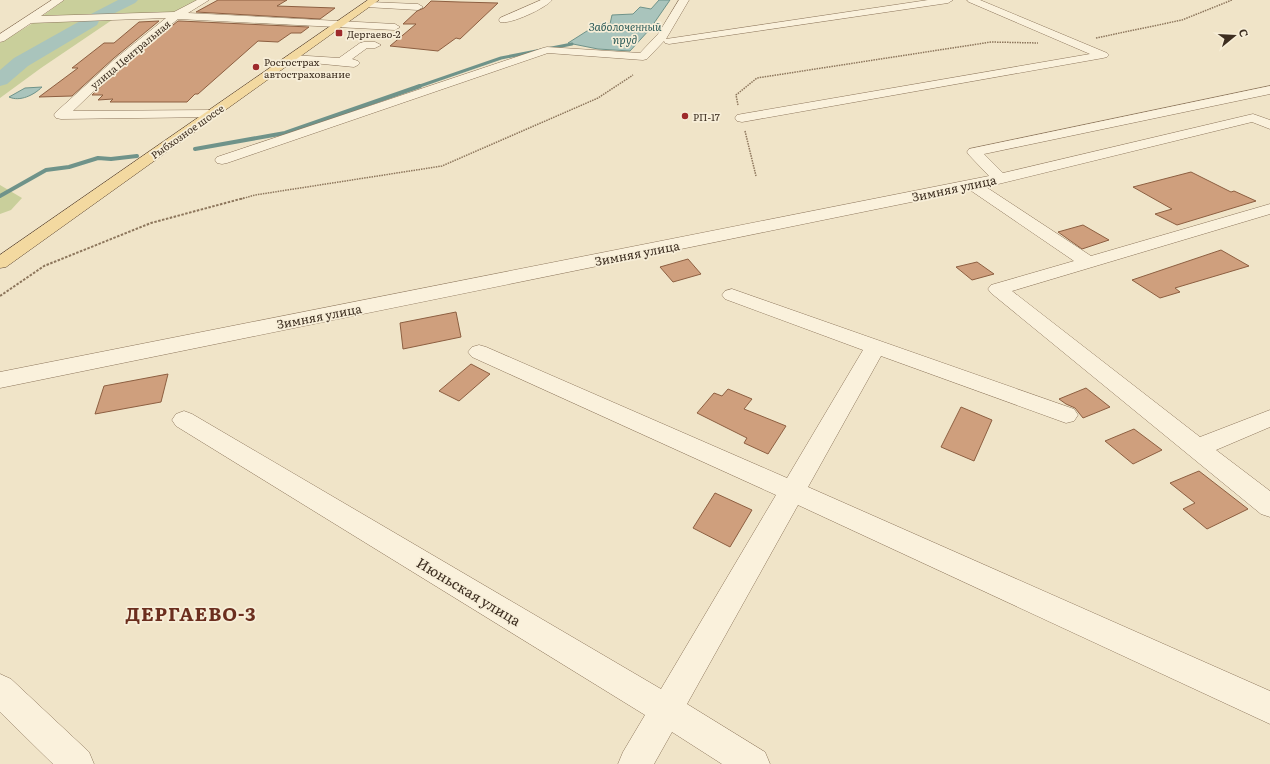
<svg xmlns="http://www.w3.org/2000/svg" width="1270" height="764" font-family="Literata,serif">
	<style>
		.green { fill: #c9cf9b }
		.water { fill: #a9c4bc; stroke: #6f938a }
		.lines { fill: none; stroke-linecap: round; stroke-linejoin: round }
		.stream-far1 { stroke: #6f938a; stroke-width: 3 }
		.stream { stroke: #6f938a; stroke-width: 4 }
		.river { fill: #a9c4bc; fill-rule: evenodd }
		.building { fill: #cf9f7d; stroke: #8d5f41 }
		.minor-casing { stroke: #8d765c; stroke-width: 1 }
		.major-casing { stroke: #5b4430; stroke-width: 1 }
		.path-far1 { stroke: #8d765c; stroke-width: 1.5; stroke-dasharray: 1.5 1; stroke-linecap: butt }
		.path { stroke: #8d765c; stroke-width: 2; stroke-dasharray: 2.5 1.5; stroke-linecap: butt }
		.minor { fill: #faf1dc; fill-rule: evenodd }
		.major { fill: #f3d9a0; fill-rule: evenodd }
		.poi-dot { fill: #9e2a2b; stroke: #f7eed8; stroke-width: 1.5 }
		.labels { text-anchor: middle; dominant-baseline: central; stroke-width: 3.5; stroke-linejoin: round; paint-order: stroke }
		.far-poi-label { font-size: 10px; fill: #3d2e20; stroke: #f7eed8; text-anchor: start }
		.far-street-label { font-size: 10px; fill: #3d2e20; stroke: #f7eed8 }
		.far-water-label { font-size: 11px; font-style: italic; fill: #2f5d5a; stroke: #f7eed8 }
		.street-label { font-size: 12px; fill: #3d2e20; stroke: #f7eed8 }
		.near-street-label { font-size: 14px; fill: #3d2e20; stroke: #f7eed8 }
		.near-district-label { font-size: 19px; font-weight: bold; letter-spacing: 1px; fill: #6b2e1e; stroke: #f7eed8 }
	</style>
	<rect width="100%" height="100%" fill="#f0e4c8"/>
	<!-- green -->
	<g class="green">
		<polygon points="64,0 201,0 177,13 112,20 41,68 0,98 0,43 33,23"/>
		<polygon points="0,185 22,198 11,210 0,214"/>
	</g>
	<!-- water -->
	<g class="water">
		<polygon points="659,0 670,0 650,29 630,51 598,49 568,43 598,24 610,24 612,15 633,14 640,7 651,9"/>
		<path d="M42,87C34,95 20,102 9,97L25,88Z"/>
	</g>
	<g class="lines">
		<!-- stream-far1 -->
		<polyline class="stream-far1" points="417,87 501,58 572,44"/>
		<!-- stream -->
		<g class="stream">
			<polyline points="195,149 285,133 420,86"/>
			<polyline points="0,196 46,170 69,167 98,158 111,159 137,156"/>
		</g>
		<!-- river -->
		<polygon class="river" points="118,0 138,0 135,3 99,21 97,25 28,66 7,84 0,86 0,70 14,58 89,16 91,14"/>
	</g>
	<!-- building -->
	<g class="building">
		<polygon points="218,0 287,0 277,6 335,8 320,19 196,12"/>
		<polygon points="431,1 460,2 498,3 460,39 456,38 438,51 390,46 416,24 403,24 417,11 424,8"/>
		<polygon points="159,21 114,58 72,96 39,97 78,68 72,68 104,43 114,43 139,22"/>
		<polygon points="178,21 180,21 309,27 301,33 291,33 278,42 258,41 198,94 195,94 187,102 110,102 113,99 98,100 103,95 92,95 124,64"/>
		<polygon points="1191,172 1231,192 1234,191 1256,201 1177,225 1155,214 1172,209 1133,187"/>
		<polygon points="1083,225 1109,240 1082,249 1058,232"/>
		<polygon points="1221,250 1249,266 1175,288 1180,292 1160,298 1132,280"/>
		<polygon points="688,259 701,274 673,282 660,267"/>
		<polygon points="977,262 994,274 972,280 956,267"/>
		<polygon points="456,312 461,337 403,349 400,323"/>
		<polygon points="471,364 490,374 459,401 439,391"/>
		<polygon points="168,374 161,402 95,414 104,386"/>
		<polygon points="1086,388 1110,407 1083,418 1075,408 1066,404 1059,399"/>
		<polygon points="728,389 752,399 744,409 786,426 768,454 744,443 747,438 697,413 714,393 722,396"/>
		<polygon points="961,407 992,420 974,461 941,447"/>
		<polygon points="1134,429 1162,450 1133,464 1105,441"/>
		<polygon points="1199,471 1248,509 1207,529 1183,509 1195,503 1170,483"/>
		<polygon points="715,493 752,510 730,547 693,528"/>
	</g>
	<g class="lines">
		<defs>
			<g id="minor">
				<polygon points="52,0 64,0 41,16 174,12 197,0 209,0 188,13 395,24 400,27 395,30 178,19 123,63 73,111 211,110 216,111 218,114 216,117 61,119 56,118 54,115 56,112 115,59 166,18 31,23 4,41 0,42 0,34"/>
				<path d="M541,0H552C546,8 510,25 500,22L499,20L500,18Z"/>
				<polygon points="679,0 689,0 666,39 928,0 953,0 948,3 669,44 665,43 664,41 647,59 643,60 548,53 227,163 222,164 217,163 215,160 217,157 543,48 547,47 640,53 658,34"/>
				<polygon points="967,0 980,0 1107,53 1109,55 1107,57 1103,58 742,122 737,121 735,118 737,115 742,114 1090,54 969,2"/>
				<polygon points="369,2 418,4 423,7 418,10 366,7 364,5 366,3"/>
				<polygon points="364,42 375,42 381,45 375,48 367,48 352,59 358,61 360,63 358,65 354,67 292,61 288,60 286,58 288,56 292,55 339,58 360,43"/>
				<polygon points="1270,86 1270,94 984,154 1003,173 1253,114 1270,120 1270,129 1252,122 986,187 1091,256 1270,204 1270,214 1012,291 1200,437 1270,410 1270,427 1216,450 1270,491 1270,517 1261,514 991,293 988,289 991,285 1074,261 970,190 0,388 0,372 989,176 969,155 967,152 969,149"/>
				<polygon points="732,289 1074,409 1078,415 1074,421 1066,423 881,356 808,487 1270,691 1270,724 798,505 687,704 765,752 770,764 722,764 672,732 654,764 618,764 623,752 645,715 176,426 172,420 176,414 184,411 192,414 661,689 776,495 472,357 468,352 472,347 479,345 486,347 787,478 863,350 725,299 722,295 725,291"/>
				<polygon points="0,674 11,679 89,752 94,764 53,764 0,712"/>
			</g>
			<polygon id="major" points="368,0 379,0 6,267 0,268 0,255"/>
		</defs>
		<!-- minor casing -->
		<use href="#minor" class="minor-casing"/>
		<!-- major casing -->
		<use href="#major" class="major-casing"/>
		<!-- path-far1 -->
		<g class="path-far1">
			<polyline points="1096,38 1182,20 1232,0"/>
			<polyline points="738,105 736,95 757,78 991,42 1038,43"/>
			<polyline points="745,131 756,176"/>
			<polyline points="241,199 255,195 442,166 598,98 633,75"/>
		</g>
		<!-- path -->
		<polyline class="path" points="0,296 44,266 151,223 244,198"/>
		<!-- minor -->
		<use href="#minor" class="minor"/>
		<!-- major -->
		<use href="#major" class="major"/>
	</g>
	<!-- markers -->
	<g class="poi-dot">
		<rect x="335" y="29" width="8" height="8" rx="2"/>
		<circle cx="256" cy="67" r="4"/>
		<circle cx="685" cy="116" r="4"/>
	</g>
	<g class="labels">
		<!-- far-poi labels -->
		<g class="far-poi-label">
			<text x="347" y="33">Дергаево-2</text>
			<text x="264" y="61">Росгострах<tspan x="264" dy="12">автострахование</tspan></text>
			<text x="693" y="116">РП-17</text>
		</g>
		<!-- far-street labels -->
		<g class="far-street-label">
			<text transform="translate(130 54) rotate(-40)">улица Центральная</text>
			<text transform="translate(187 131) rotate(-35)">Рыбхозное шоссе</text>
		</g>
		<!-- far-water labels -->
		<g class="far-water-label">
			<text x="625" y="26">Заболоченный<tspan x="625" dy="13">пруд</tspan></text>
		</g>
		<!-- street labels -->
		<g class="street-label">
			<text transform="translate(954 188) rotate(-12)">Зимняя улица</text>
			<text transform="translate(637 253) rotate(-11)">Зимняя улица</text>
			<text transform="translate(319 316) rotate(-11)">Зимняя улица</text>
		</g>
		<!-- near-street labels -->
		<g class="near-street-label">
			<text transform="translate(469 591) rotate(31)">Июньская улица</text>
		</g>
		<!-- near-district labels -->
		<g class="near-district-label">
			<text x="191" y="613">ДЕРГАЕВО-3</text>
		</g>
	</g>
	<!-- north arrow -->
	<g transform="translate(1234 36) rotate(72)" stroke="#f7eed8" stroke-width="3" paint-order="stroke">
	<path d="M0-3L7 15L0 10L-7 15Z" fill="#3d2e20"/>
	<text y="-6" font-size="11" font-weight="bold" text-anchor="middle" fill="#3d2e20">С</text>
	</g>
</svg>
